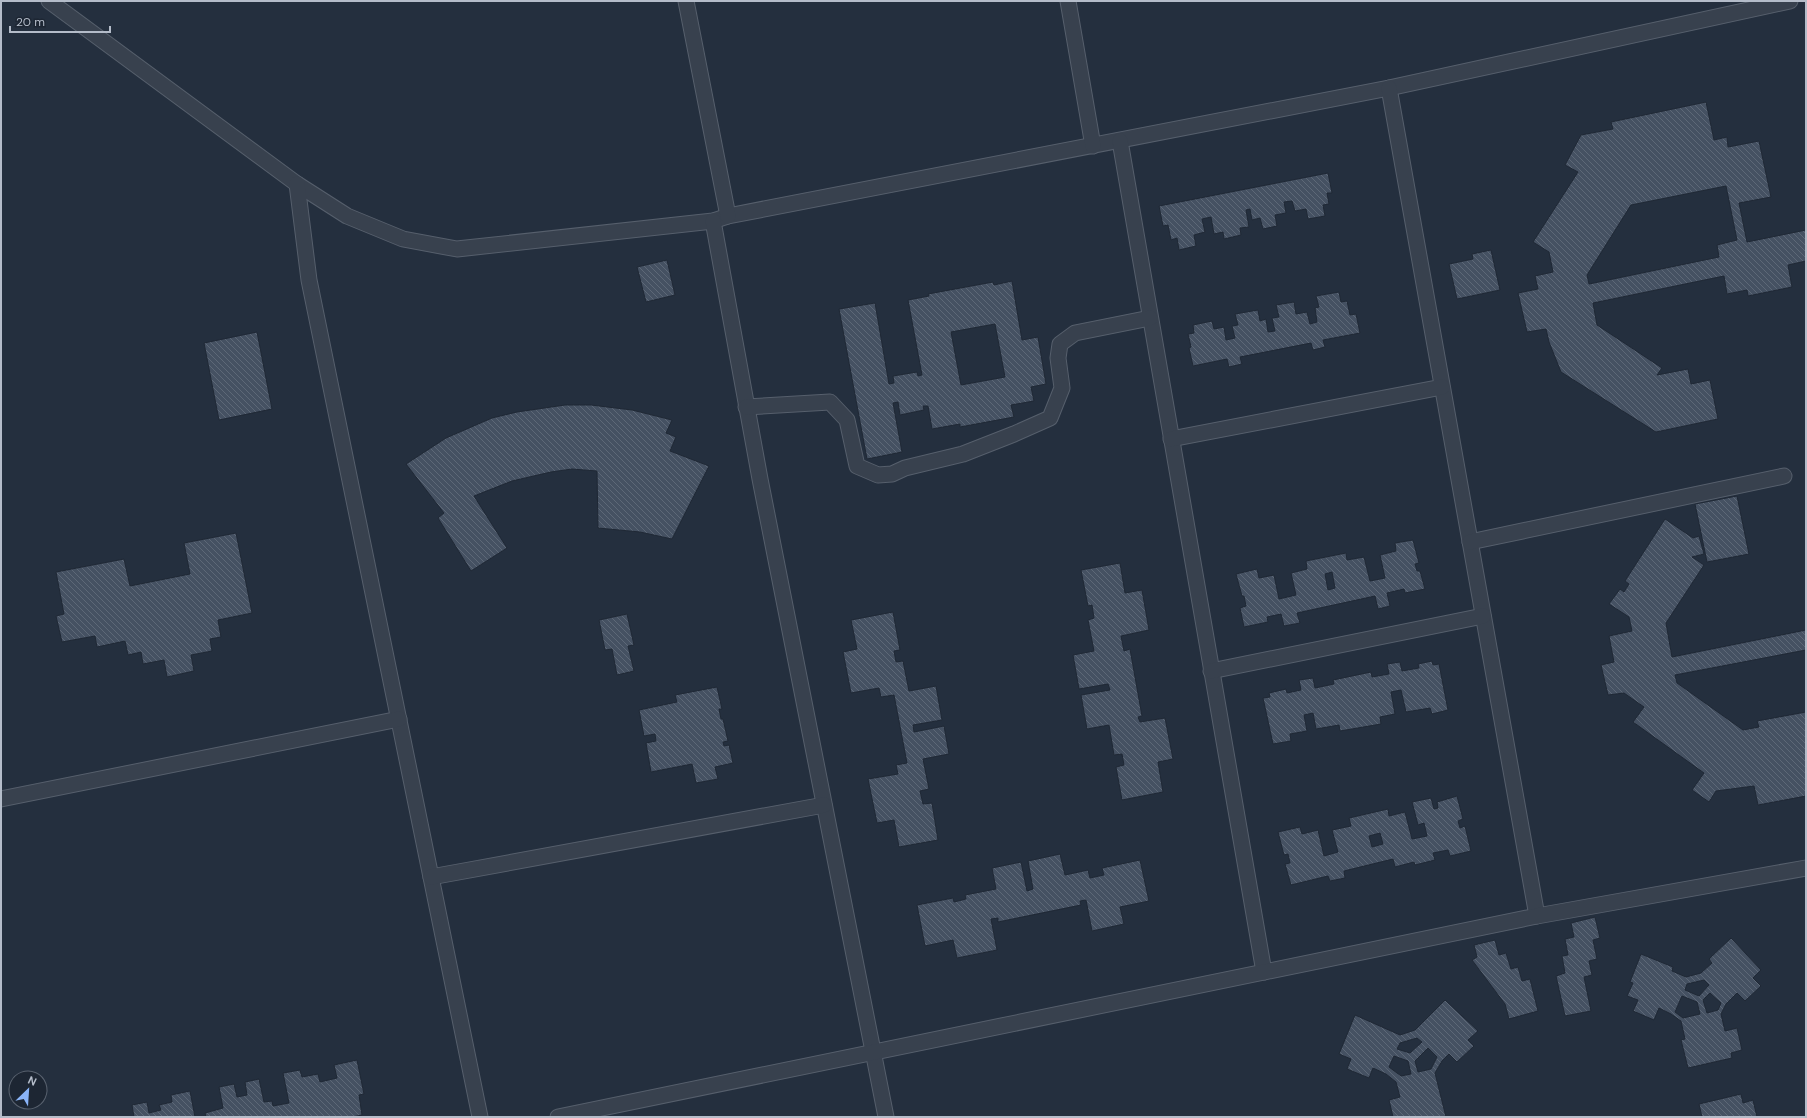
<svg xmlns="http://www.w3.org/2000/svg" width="1807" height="1118" font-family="'DM Sans',sans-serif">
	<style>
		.building { fill: url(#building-back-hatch); stroke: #1f2835; fill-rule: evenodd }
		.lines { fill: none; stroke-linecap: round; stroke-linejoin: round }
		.service-casing { stroke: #565f6c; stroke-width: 17 }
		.service { stroke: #38414e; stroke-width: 15 }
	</style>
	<defs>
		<pattern id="building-back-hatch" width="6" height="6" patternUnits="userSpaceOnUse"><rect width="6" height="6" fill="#455162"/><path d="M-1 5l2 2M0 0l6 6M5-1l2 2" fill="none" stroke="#5d6877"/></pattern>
	</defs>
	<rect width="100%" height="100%" fill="#242f3e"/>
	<!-- building -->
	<g class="building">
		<path d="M1706,102L1714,140L1727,137L1728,147L1759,141L1771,197L1739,203L1747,242L1806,230V261L1788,265L1792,287L1748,296L1747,290L1727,294L1724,276L1593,303L1597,325L1662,368L1657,375L1688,369L1691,384L1710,380L1718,419L1656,432L1561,372L1549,342L1546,329L1527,332L1518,293L1538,289L1535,276L1553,272L1549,252L1533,242L1578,172L1565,165L1581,135L1613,129L1611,122ZM1726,186L1737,240L1717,245L1719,257L1589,284L1587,275L1631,205Z"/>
		<polygon points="1328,173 1332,193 1327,193 1329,204 1323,205 1325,216 1308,219 1306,209 1295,211 1292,201 1284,202 1286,213 1275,215 1277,226 1263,229 1260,218 1252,220 1250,209 1246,210 1249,227 1240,228 1241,235 1224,239 1223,232 1214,234 1211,217 1202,219 1205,232 1194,235 1196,246 1179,250 1177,238 1171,240 1168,225 1163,226 1159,206"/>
		<polygon points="1491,250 1500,290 1457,299 1449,264 1473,259 1472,254"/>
		<polygon points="667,260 675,295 646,302 637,267"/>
		<path d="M1012,281L1022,340L1038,337L1046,384L1031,387L1034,401L1011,405L1014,417L960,427V424L932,429L928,406H923L924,410L900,415L898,402L893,403L902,452L867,459L839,309L875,303L889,384L894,383L893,376L917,372L918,376L922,375L908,300L929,296L928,294L993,282L994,285ZM995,324L1005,377L961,385L951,332Z"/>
		<polygon points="1339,292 1341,302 1347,301 1350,315 1356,314 1360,333 1323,340 1325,347 1313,350 1311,343 1240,357 1242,364 1229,367 1227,359 1193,366 1189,348 1191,347 1188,334 1194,333 1193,325 1212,321 1214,329 1224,327 1226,340 1235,338 1232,326 1238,325 1235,314 1258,310 1260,321 1266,319 1268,332 1275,331 1272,318 1279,317 1276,305 1294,302 1296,314 1307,312 1310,324 1317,322 1315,308 1319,307 1316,296"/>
		<polygon points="257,332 272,409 219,420 204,343"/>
		<polygon points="565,405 591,405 632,410 672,420 666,433 676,437 670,451 709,466 672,539 640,532 598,528 597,471 572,469 551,472 512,481 474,496 507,548 471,571 438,518 444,513 406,464 446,438 492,418 517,412"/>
		<polygon points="1737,496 1749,554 1707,562 1695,504"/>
		<polygon points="1665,519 1693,538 1699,536 1704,554 1692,557 1704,565 1666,623 1672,657 1806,630 1806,650 1675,675 1677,683 1743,730 1759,727 1757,721 1806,712 1806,796 1758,805 1754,786 1716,791 1709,802 1692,790 1704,773 1633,722 1644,707 1624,693 1608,695 1601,665 1614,662 1609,636 1632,631 1629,617 1609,604 1620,589 1624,592 1629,584 1625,581"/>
		<polygon points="236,533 252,613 218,620 221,637 210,639 212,651 191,655 194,671 167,677 164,660 143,664 141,652 128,655 125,641 97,647 95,636 62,642 56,616 64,614 56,572 124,559 130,586 190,574 184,543"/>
		<path d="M1413,540L1419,563L1415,564L1417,571H1420L1425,589L1405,593L1404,589L1387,593L1390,606L1378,609L1375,596L1297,613L1300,623L1284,626L1281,614L1267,617L1268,622L1244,627L1240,608L1246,606L1244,596H1242L1236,574L1257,569L1259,578L1274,575L1279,599L1296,595L1291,573L1307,569L1306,561L1346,553L1347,560L1364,557L1370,581L1385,578L1380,555L1396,551L1395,543ZM1332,572L1335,588L1328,590L1325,574Z"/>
		<polygon points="1120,563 1125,593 1142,590 1149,630 1121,636 1124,651 1130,649 1142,716 1138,717 1140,722 1165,718 1173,759 1158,762 1163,792 1122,800 1116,767 1124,765 1122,754 1114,755 1109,725 1087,729 1081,695 1110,690 1108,684 1079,689 1073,655 1094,651 1088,620 1094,618 1092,605 1088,606 1081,570"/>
		<polygon points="893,612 900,650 894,651 896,662 903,661 909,691 936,686 942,720 913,725 914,732 944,726 949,754 923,759 929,789 920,791 923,804 932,803 938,840 899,847 894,820 877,823 868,779 898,774 896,765 907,763 894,695 881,697 879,688 851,693 843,652 857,649 851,620"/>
		<polygon points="627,614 634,645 628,646 634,671 617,675 612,649 605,650 599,620"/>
		<polygon points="1432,661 1433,665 1439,664 1448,710 1432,714 1430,708 1406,712 1401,690 1391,692 1395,714 1380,717 1381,724 1340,731 1339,725 1316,729 1313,713 1304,715 1307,731 1290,734 1291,741 1273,744 1263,698 1270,697 1269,693 1286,689 1287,693 1301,690 1299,680 1313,678 1315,688 1334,684 1333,680 1371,672 1372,677 1389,674 1387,664 1400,662 1402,671 1419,668 1418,664"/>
		<polygon points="717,687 722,709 719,709 721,719 723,719 728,741 723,742 724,746 729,745 733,763 715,767 718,779 696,783 692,764 651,772 646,743 656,741 655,734 644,736 639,710 677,702 675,695"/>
		<path d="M1457,796L1463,819L1458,821L1460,828L1465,826L1471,851L1450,856L1448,850L1433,853L1435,860L1415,865L1414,862L1395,867L1393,859L1344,871L1345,878L1330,881L1328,876L1291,885L1285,864L1290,863L1288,854L1284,855L1278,832L1300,827L1302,834L1318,830L1324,856L1338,852L1332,830L1351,826L1349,818L1388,809L1389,816L1405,812L1412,839L1427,836L1424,823L1418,825L1412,802L1431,798L1434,809L1438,808L1437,802ZM1380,833L1383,844L1372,847L1369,836Z"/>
		<polygon points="1060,854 1065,875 1088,870 1090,878 1104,875 1102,868 1140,860 1149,901 1120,907 1124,924 1092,931 1086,900 1080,901 1081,905 998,922 998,918 991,919 997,950 957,958 953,940 925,946 917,905 953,898 954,902 966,899 965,895 996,889 992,868 1021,862 1027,891 1033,889 1028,861"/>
		<polygon points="1595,917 1600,938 1593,940 1597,959 1589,961 1592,975 1584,977 1591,1011 1565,1016 1556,976 1565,973 1562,956 1568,955 1565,939 1574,937 1571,923"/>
		<path d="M1731,938L1761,970L1753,978L1761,986L1745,1001L1737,993L1726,1004L1721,1014L1725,1031L1737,1028L1742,1050L1731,1053L1732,1058L1688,1068L1681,1040L1685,1039L1681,1021L1671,1014L1659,1008L1654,1020L1633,1011L1638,1000L1627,996L1633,983L1630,982L1641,954L1673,967L1672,971L1686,977L1701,973L1712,963L1709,959ZM1704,980L1709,985L1699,996L1685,990L1687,984ZM1710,993L1721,1003L1718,1010L1707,1013L1703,1000ZM1682,996L1697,1002L1700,1014L1683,1018L1675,1012Z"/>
		<polygon points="1495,940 1499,955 1506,953 1511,969 1518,967 1522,981 1530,979 1538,1011 1509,1019 1505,1004 1472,960 1477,957 1474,945"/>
		<path d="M1445,1000L1478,1031L1468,1040L1474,1046L1457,1062L1449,1054L1442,1061L1435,1073L1446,1117H1393L1389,1100L1400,1097L1396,1082L1386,1074L1373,1068L1369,1078L1347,1069L1351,1059L1339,1054L1355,1015L1400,1035L1415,1030ZM1417,1038L1422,1042L1410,1053L1397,1049L1400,1043ZM1428,1048L1437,1057L1431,1069L1418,1072L1415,1061ZM1394,1056L1408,1061L1411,1074L1401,1076L1389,1067Z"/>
		<polygon points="357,1060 364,1094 359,1095 362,1115 352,1117 206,1117 205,1113 223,1108 219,1087 234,1084 237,1097 247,1095 245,1082 259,1079 264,1102 272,1101 273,1106 289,1103 283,1073 300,1070 302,1077 318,1074 320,1082 337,1078 334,1065"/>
		<polygon points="190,1091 195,1117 134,1117 132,1105 147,1102 149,1113 161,1110 159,1105 172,1102 171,1095"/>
		<polygon points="1741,1094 1743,1103 1753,1100 1757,1117 1702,1117 1699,1104"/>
	</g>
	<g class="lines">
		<defs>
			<g id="service">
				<polyline points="49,1 297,184 347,216 403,239 457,249 713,221 728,216 1389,88 1790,1"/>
				<polyline points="686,1 728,216"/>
				<polyline points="1068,1 1093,146"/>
				<polyline points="1389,88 1537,916"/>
				<polyline points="1120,141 1264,972"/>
				<polyline points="297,184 309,280 480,1117"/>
				<polyline points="713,221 760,479 886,1117"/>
				<polyline points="746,407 830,402 847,420 857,466 878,475 892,474 905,468 963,454 1014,434 1050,418 1062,388 1058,358 1060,344 1075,333 1150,318"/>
				<polyline points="1171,439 1442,387"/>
				<polyline points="1470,542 1784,476"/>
				<polyline points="1211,671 1483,616"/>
				<polyline points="1,799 399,719"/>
				<polyline points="431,877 824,805"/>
				<polyline points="558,1117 1537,916 1806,868"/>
			</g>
		</defs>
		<!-- service casing -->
		<use href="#service" class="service-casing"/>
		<!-- service -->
		<use href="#service" class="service"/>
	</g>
	<!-- border -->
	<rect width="1807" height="1118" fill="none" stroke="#b4bcc9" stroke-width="4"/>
	<!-- north arrow -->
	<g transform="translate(28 1090) rotate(25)"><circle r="19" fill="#1d2633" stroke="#59626f"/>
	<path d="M0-3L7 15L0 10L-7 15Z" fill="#8ab4f8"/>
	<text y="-6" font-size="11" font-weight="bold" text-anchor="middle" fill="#b4bcc9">N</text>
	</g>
	<!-- scale -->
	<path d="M10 26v6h100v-6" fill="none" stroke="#b4bcc9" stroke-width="2"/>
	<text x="16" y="26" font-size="12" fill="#b4bcc9" stroke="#1d2633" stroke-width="3" paint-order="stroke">20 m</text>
</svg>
